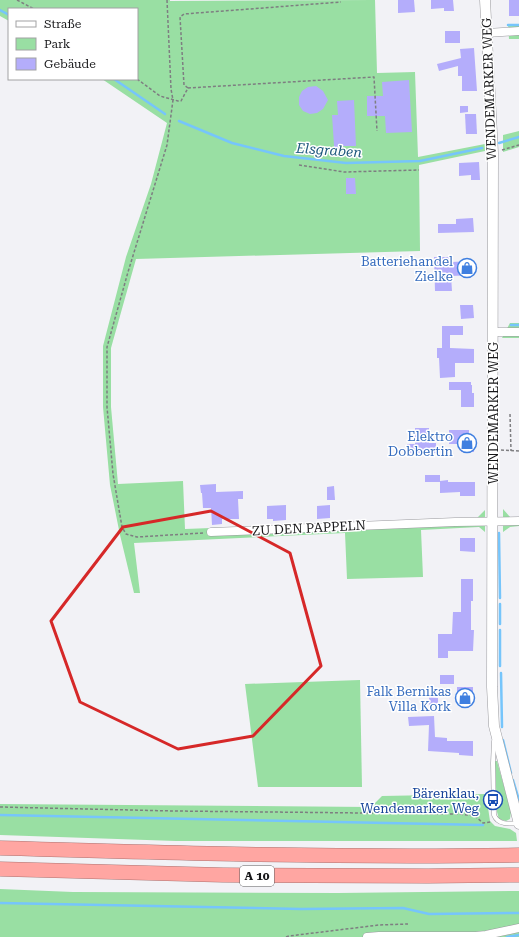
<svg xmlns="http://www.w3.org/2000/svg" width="519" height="937" font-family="'Roboto Serif',serif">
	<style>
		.green { fill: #99dfa3 }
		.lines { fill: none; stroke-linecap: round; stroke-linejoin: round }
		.stream { stroke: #76c5fb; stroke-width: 2.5 }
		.building { fill: #b4adfb }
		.service-casing { stroke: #9a9a9e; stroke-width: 5 }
		.minor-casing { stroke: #9a9a9e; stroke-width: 9 }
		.tertiary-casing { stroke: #9a9a9e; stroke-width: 11 }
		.motorway-casing { stroke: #ad7472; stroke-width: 15 }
		.path { stroke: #7e7e81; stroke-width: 1.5; stroke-dasharray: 3 2; stroke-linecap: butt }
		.service { stroke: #fff; stroke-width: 4 }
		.minor { stroke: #fff; stroke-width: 8 }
		.tertiary { stroke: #fff; stroke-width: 10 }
		.motorway { stroke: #ffa6a2; stroke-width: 14 }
		.marked { fill: none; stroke: #d62828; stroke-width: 3; stroke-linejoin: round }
		.labels { text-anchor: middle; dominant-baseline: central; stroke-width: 3; stroke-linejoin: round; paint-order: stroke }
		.shield { fill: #fff; stroke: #5c5c5d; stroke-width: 1 }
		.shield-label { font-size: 12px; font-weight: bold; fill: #161618 }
		.street-label { font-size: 13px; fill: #161618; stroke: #fff }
		.shop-label { font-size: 13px; fill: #366cbe; stroke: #fff; text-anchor: end }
		.transit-label { font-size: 13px; fill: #164399; stroke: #fff; text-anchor: end }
		.water-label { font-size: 14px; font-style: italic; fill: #205a7e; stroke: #fff }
	</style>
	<rect width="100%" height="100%" fill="#f2f2f6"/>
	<!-- green -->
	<g class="green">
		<polygon points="0,0 170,0 170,1 375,0 377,73 415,72 418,157 485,144 485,151 419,165 420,251 136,259 111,348 111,407 118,484 183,481 185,529 477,518 485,510 485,532 479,527 421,530 423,577 347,579 345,533 134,543 140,593 134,593 120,535 110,485 103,407 103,346 126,257 151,184 167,123 102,79 137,79 137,9 9,9 9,21 0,16"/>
		<polygon points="508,24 519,24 519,39 509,39"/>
		<polygon points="519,131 519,147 503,152 503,135"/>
		<polygon points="510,323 519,323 519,338 502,338"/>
		<polygon points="503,509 511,518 519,517 519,526 510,527 503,532"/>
		<polygon points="360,680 362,787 258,787 245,684"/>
		<polygon points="495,761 497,761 511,812 510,819 506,821 499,819 497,812"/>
		<polygon points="486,794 490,821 495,826 510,829 516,833 517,841 176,841 0,835 0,804 371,807 382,796"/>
		<polygon points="0,889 73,892 338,893 519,891 519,937 0,937"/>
	</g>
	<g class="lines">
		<!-- stream -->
		<g class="stream">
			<polyline points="0,10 9,15"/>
			<polyline points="508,25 519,25"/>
			<polyline points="114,79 165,114"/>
			<polyline points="179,121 232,143 284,156 346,163 420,161 482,148"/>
			<polyline points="499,143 519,137"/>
			<polyline points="511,325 519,325"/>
			<polyline points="499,533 500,598"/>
			<polyline points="500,624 500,604"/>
			<polyline points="500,630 500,666"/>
			<polyline points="501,673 502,727"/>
			<polyline points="503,740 511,773"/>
			<polyline points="513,780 519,800"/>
			<polyline points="0,815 483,825"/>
			<polyline points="0,903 301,909 403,908 429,914 519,913"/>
			<polyline points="507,937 519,935"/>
		</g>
	</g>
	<!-- building -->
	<g class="building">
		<polygon points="398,0 414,0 415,12 398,13"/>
		<polygon points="431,0 453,0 454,11 444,11 444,8 431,9"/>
		<rect x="509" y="0" width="10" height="16"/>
		<rect x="445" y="31" width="15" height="12"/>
		<polygon points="474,48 477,91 462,91 462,76 458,76 458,66 439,71 437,64 461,58 460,49"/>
		<polygon points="409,80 412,132 386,133 385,116 367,116 367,96 383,96 382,82"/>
		<polygon points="316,86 323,91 328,100 323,109 317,113 310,114 303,111 299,105 299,97 302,91 308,87"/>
		<polygon points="354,100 356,146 342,146 341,155 334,155 334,145 332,115 338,115 337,101"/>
		<polygon points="460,106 468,106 468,112 460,113"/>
		<polygon points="465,114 476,114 477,134 466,134"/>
		<polygon points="479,162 480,180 471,180 471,175 459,176 459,163"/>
		<polygon points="346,178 355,178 356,194 346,194"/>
		<polygon points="473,218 474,232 438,233 438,224 456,224 456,219"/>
		<polygon points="434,257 451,257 451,262 473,261 474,275 451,276 452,291 435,291"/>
		<polygon points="460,305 473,305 474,318 461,319"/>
		<polygon points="442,326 463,326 463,335 450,335 450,348 474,349 474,363 455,363 455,377 440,378 439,358 437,358 437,348 442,348"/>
		<polygon points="449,382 471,382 471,385 472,385 472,393 474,393 474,407 461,407 461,390 449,390"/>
		<polygon points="415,428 429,428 429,443 436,443 436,453 407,453 407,444 415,444"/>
		<polygon points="449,430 469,430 469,437 474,437 474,452 461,452 461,448 458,448 458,444 449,444"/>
		<polygon points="425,475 440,475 440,481 448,480 448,482 475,482 475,496 460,496 460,492 440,493 440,482 425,482"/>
		<polygon points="216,484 216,492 243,491 243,499 238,499 239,519 222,519 222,524 212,525 211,508 203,508 202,493 201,493 200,485"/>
		<polygon points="334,486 335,500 327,500 327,487"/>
		<polygon points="286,505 286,520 273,521 273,519 267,519 267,506"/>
		<polygon points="330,505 330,518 317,519 317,506"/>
		<polygon points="460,538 475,538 475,552 460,551"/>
		<polygon points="461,579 473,579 473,601 471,601 471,630 474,630 473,651 448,651 448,658 438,658 438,634 452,634 453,612 461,612"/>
		<rect x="440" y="675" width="14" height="9"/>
		<rect x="457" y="687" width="16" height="17"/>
		<polygon points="429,697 438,698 438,706 429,706"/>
		<polygon points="434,716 435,737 447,738 447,741 473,741 473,756 459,755 459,753 428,751 429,725 409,726 408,717"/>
	</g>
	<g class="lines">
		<defs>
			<path id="service" d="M494,741L493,763L494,815C498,825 509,824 519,823"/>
			<g id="minor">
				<polyline points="487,33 519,31"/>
				<polyline points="493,332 519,332"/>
				<polyline points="211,532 455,522 519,521"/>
				<polyline points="367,937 379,936 476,936 486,935 519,928"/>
			</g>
			<polyline id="tertiary" points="485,0 493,153 492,687 494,726 519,824"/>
			<g id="motorway">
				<path d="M0,848C173,853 346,858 519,855"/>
				<polyline points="0,869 223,875 428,876 519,875"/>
			</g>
		</defs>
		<!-- service casing -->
		<use href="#service" class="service-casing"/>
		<!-- minor casing -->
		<use href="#minor" class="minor-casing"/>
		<!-- tertiary casing -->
		<use href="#tertiary" class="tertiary-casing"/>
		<!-- motorway casing -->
		<use href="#motorway" class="motorway-casing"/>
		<!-- path -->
		<g class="path">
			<polyline points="17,0 34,9"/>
			<polyline points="167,0 171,89 173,100 167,145 128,272 107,347 107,407 113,474 122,527 126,534 137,537 203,533"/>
			<polyline points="137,79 160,96 178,101 181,101 188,88 374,77 377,131"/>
			<polyline points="188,88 184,85 180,17 184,14 341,2"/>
			<polyline points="502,150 519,145"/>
			<polyline points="299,165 344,172 419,170"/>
			<polyline points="510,414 511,451"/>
			<polyline points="501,450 519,451"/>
			<polyline points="0,807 174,811 460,814 475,816 483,823 491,822"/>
			<polyline points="286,937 289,936 379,925 408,924"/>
		</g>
		<!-- service -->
		<use href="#service" class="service"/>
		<!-- minor -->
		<use href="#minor" class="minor"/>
		<!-- tertiary -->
		<use href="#tertiary" class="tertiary"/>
		<!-- motorway -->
		<use href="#motorway" class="motorway"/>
	</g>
	<!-- marked area -->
	<path class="marked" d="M211,511L290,553L321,666L253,736L178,749L80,702L51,621L123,527Z"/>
	<!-- icons -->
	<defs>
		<symbol id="shop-ring" viewBox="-11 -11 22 22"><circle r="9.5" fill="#fff" stroke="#3f7fe0" stroke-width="1.5"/><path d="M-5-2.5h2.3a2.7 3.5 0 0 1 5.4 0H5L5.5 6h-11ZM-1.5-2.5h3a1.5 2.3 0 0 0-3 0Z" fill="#3f7fe0"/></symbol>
		<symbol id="bus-ring" viewBox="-11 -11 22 22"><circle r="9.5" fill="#fff" stroke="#1a4fb4" stroke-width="1.5"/><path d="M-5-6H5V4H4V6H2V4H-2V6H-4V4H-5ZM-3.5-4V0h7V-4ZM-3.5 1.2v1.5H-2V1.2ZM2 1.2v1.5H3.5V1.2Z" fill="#1a4fb4"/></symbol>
	</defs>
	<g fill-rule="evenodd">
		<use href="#shop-ring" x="456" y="257" width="22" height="22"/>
		<use href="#shop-ring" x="456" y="432" width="22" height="22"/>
		<use href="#shop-ring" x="454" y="687" width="22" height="22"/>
		<use href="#bus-ring" x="482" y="789" width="22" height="22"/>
	</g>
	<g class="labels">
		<!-- shield labels -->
		<rect class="shield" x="240" y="866" width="34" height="20" rx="3"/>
		<g class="shield-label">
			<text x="257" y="876">A 10</text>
		</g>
		<!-- street labels -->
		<g class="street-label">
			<text transform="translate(489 89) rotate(-92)">WENDEMARKER WEG</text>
			<text transform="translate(493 413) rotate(-90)">WENDEMARKER WEG</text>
			<text transform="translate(309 528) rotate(-3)">ZU DEN PAPPELN</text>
		</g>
		<!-- shop labels -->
		<g class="shop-label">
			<text x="453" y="261">Batteriehandel<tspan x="453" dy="15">Zielke</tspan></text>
			<text x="453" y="436">Elektro<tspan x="453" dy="15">Dobbertin</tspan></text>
			<text x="451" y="691">Falk Bernikas<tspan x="451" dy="15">Villa Kork</tspan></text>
		</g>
		<!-- transit labels -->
		<g class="transit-label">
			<text x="479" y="793">Bärenklau,<tspan x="479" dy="15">Wendemarker Weg</tspan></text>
		</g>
		<!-- water labels -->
		<g class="water-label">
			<text transform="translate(329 150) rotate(4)">Elsgraben</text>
		</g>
	</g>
	<!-- legend -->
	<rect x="8" y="8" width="130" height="72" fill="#ffffff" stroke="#a2a2a3"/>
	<rect x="16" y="21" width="20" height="6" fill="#ffffff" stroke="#a2a2a3"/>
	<text x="44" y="28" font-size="12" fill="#161618">Straße</text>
	<rect x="16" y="38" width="20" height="12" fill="#99dfa3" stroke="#a2a2a3"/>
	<text x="44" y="48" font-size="12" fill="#161618">Park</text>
	<rect x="16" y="58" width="20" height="12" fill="#b4adfb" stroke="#a2a2a3"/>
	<text x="44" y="68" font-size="12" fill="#161618">Gebäude</text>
</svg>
